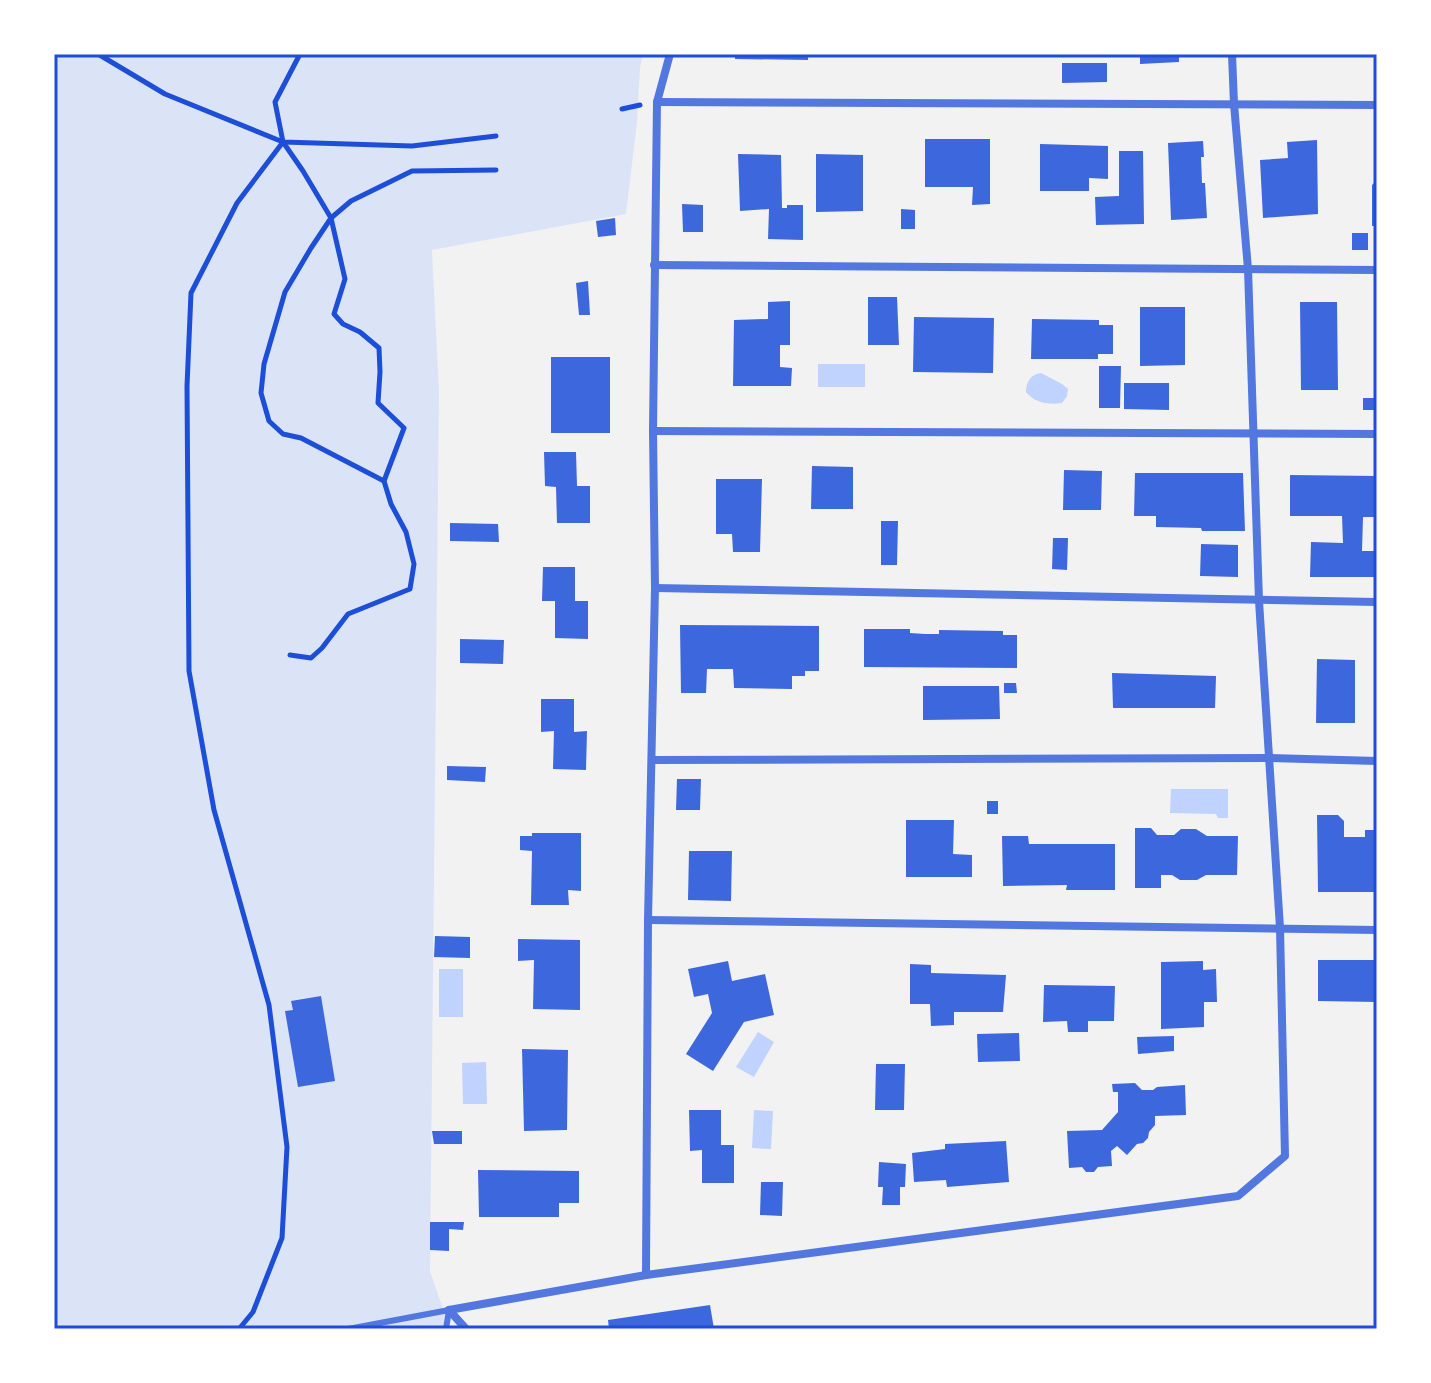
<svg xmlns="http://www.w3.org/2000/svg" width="1431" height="1383" font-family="Karla,sans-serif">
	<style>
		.green { fill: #dbe4f7 }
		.water { fill: #bfd3fe }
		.building { fill: #3d67dc }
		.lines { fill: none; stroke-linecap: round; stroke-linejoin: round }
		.path { stroke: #1d4ed8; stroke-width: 5 }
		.service { stroke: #5277de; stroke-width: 6 }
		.minor { stroke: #5277de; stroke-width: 8 }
		.neatline { fill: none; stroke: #1d4ed8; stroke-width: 3 }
	</style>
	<rect width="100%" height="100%" fill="#f2f2f2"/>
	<!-- green -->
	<polygon class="green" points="54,54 643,54 640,68 637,122 626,214 432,250 439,391 430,1271 450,1329 54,1329"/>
	<!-- water -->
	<g class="water">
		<rect x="818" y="364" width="47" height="23"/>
		<path d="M1041,373L1062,384L1068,389L1067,396L1062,403C1048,405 1035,403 1026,392C1026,382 1031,374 1041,373Z"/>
		<polygon points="1171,789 1228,789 1228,818 1218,818 1216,814 1170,813"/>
		<rect x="439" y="969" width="24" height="48"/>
		<polygon points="758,1032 774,1042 754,1077 736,1067"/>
		<polygon points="486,1062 487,1104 463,1104 462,1063"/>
		<polygon points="754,1110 773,1111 771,1149 752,1148"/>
	</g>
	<!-- building -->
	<g class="building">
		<polygon points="735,54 808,54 808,60 735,59"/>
		<polygon points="1140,54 1179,54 1179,62 1140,64"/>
		<polygon points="1062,63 1107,63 1107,82 1062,83"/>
		<polygon points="925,139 990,139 990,204 972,205 973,187 925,187"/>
		<polygon points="1317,140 1318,214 1263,218 1260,160 1288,158 1287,142"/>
		<polygon points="1203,141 1204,157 1201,157 1202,183 1205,183 1207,218 1171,220 1168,143"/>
		<polygon points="1040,144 1108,146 1108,179 1089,178 1089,191 1040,191"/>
		<polygon points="1119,151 1143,151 1144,224 1096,225 1095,197 1119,196"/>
		<polygon points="738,154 781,155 782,208 787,208 787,205 803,205 803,240 768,239 769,209 740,211"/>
		<polygon points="816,154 863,155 863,211 816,212"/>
		<polygon points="1377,180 1377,226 1372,226 1372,185"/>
		<polygon points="682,204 703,205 703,232 683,232"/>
		<polygon points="901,209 915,210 915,229 901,229"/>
		<polygon points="615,218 616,235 598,237 596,221"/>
		<rect x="1352" y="233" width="16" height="17"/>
		<polygon points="588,281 590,315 579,315 576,283"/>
		<polygon points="868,297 897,297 899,345 868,345"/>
		<polygon points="790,301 790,345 780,345 780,367 792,368 791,386 733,386 734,320 768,319 768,302"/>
		<polygon points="1300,302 1337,302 1338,390 1301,390"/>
		<polygon points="1140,307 1185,307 1185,365 1140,366"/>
		<polygon points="914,317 994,318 993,373 913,372"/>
		<polygon points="1032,319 1099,320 1099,325 1113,325 1113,354 1098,354 1098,359 1031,359"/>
		<rect x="551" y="357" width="59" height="76"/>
		<polygon points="1099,366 1121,366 1120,408 1099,408"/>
		<polygon points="1124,383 1169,383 1169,410 1124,409"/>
		<rect x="1363" y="398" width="13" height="12"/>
		<polygon points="544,452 576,452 577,486 590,486 590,523 557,523 556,487 545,486"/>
		<polygon points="812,466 853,467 853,509 811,509"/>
		<polygon points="1064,470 1102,471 1101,510 1063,510"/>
		<polygon points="1135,473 1243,473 1245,531 1202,531 1201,528 1156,527 1156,516 1134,516"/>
		<polygon points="1290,475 1377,476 1377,517 1363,517 1362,551 1377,551 1377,577 1310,577 1311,542 1343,543 1342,516 1290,516"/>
		<polygon points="716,479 762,479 760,552 733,552 732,534 716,534"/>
		<polygon points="881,521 898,521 897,565 881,565"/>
		<polygon points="450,523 498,524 499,542 450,541"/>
		<polygon points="1053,538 1068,538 1067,570 1052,569"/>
		<polygon points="1201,544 1238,545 1238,577 1200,576"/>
		<polygon points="543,567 575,567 575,601 588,601 588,639 555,638 555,601 542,601"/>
		<polygon points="680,625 819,626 819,671 805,671 805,676 792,676 792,689 734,688 733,669 707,669 706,693 681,693"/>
		<polygon points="864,629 910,629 910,633 925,634 939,634 939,630 1003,631 1003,635 1017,635 1017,668 864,667"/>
		<polygon points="460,639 504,640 503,664 460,663"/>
		<polygon points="1317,659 1355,660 1355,723 1316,723"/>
		<polygon points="1112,673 1216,676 1215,708 1113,708"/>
		<polygon points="1004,683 1016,683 1017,693 1004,693"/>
		<polygon points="923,686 999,686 1000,719 923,720"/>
		<polygon points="541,699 574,699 574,732 587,731 586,770 553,769 554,731 541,732"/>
		<polygon points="447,766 486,767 485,782 447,780"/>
		<polygon points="677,779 701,779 700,810 676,810"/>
		<rect x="987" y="801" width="11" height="13"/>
		<polygon points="1317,815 1338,815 1344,821 1344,837 1365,837 1365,830 1377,830 1377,892 1318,892"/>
		<polygon points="906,820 954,820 953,854 972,855 972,877 906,877"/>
		<polygon points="1135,828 1151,828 1157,835 1174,835 1181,829 1196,829 1207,836 1238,836 1237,875 1206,875 1197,880 1180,880 1172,875 1161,875 1161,888 1135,888"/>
		<polygon points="532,833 581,833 581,891 568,890 569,905 531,905 532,851 520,850 520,836 532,836"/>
		<polygon points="1002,836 1028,836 1029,844 1115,844 1115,890 1066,890 1067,885 1003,886"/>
		<polygon points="689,851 732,851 731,901 688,900"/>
		<polygon points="435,936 470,937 470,958 434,957"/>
		<polygon points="518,939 580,940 580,1010 533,1009 534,960 518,961"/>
		<polygon points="1318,960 1377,960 1377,1002 1318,1001"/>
		<polygon points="728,961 732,981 765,974 774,1015 744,1022 713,1071 686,1054 712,1013 708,994 694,997 688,969"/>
		<polygon points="1203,961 1203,970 1216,969 1217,1002 1204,1002 1204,1027 1161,1029 1161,962"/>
		<polygon points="910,964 931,965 931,973 1006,975 1003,1012 954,1012 954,1025 931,1026 930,1004 910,1004"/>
		<polygon points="1044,985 1115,986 1114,1021 1088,1021 1088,1032 1068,1032 1067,1021 1043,1022"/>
		<polygon points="321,996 335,1081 298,1087 285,1011 293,1010 291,1001"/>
		<polygon points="1019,1033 1020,1061 978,1062 977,1034"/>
		<polygon points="1174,1036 1174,1051 1138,1054 1137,1037"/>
		<polygon points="522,1049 568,1050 567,1130 524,1131"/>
		<polygon points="876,1064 905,1064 904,1110 875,1110"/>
		<polygon points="1135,1083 1142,1090 1153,1090 1157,1087 1185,1085 1186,1115 1155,1116 1155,1125 1149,1132 1148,1138 1143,1143 1137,1144 1127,1155 1117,1146 1111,1151 1112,1166 1098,1167 1094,1172 1086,1172 1082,1167 1069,1168 1067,1131 1102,1130 1118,1112 1118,1092 1113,1092 1112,1084"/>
		<polygon points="689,1110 721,1110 721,1145 734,1145 734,1183 702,1183 702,1150 690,1151"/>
		<polygon points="432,1131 462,1131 462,1144 434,1144"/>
		<polygon points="1006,1141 1009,1182 947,1187 946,1180 914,1182 912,1153 945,1149 945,1144"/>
		<polygon points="879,1162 906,1164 905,1187 900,1187 900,1205 882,1205 883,1187 878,1187"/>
		<polygon points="478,1170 579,1171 579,1203 559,1203 559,1217 479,1217"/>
		<polygon points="761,1182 783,1182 782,1216 760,1215"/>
		<polygon points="430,1222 464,1222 463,1230 449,1229 449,1251 430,1250"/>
		<polygon points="710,1305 714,1329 609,1329 608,1320"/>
	</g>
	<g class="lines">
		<!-- path -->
		<g class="path">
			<polyline points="98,54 165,94 283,142 412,146 496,136"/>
			<polyline points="622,109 640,105"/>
			<polyline points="283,142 303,171 331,218 345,279 334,314 343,324 360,332 379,348 380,372 378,403 404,428 384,481 391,504 406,532 414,564 410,589 348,614 322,648 311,658 290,655"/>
			<polyline points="384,481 301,438 283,434 269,421 261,393 264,364 285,292 311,248 331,218 351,201 412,171 496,170"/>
			<polyline points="239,1329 253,1312 282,1238 287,1147 269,1005 214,810 189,671 187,386 191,293 237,203 283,142 275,102 300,54"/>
		</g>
		<!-- service -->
		<polyline class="service" points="348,1329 449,1310 446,1329"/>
		<!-- minor -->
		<g class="minor">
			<polyline points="657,102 1377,105"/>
			<polyline points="654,265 1377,270"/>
			<polyline points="653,431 1377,434"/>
			<polyline points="655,588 1377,602"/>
			<polyline points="652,760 1270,758 1377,761"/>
			<polyline points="648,920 1377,930"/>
			<polyline points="646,1275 648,920 655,588 653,431 657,102 670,54"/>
			<polyline points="449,1310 646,1275 1238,1196 1285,1156 1280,928 1259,601 1248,269 1234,104 1232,54"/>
			<polyline points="449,1310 466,1329"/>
		</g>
	</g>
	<!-- border -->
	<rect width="1431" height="1383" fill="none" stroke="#ffffff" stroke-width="112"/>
	<rect x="56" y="56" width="1319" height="1271" class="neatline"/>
</svg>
